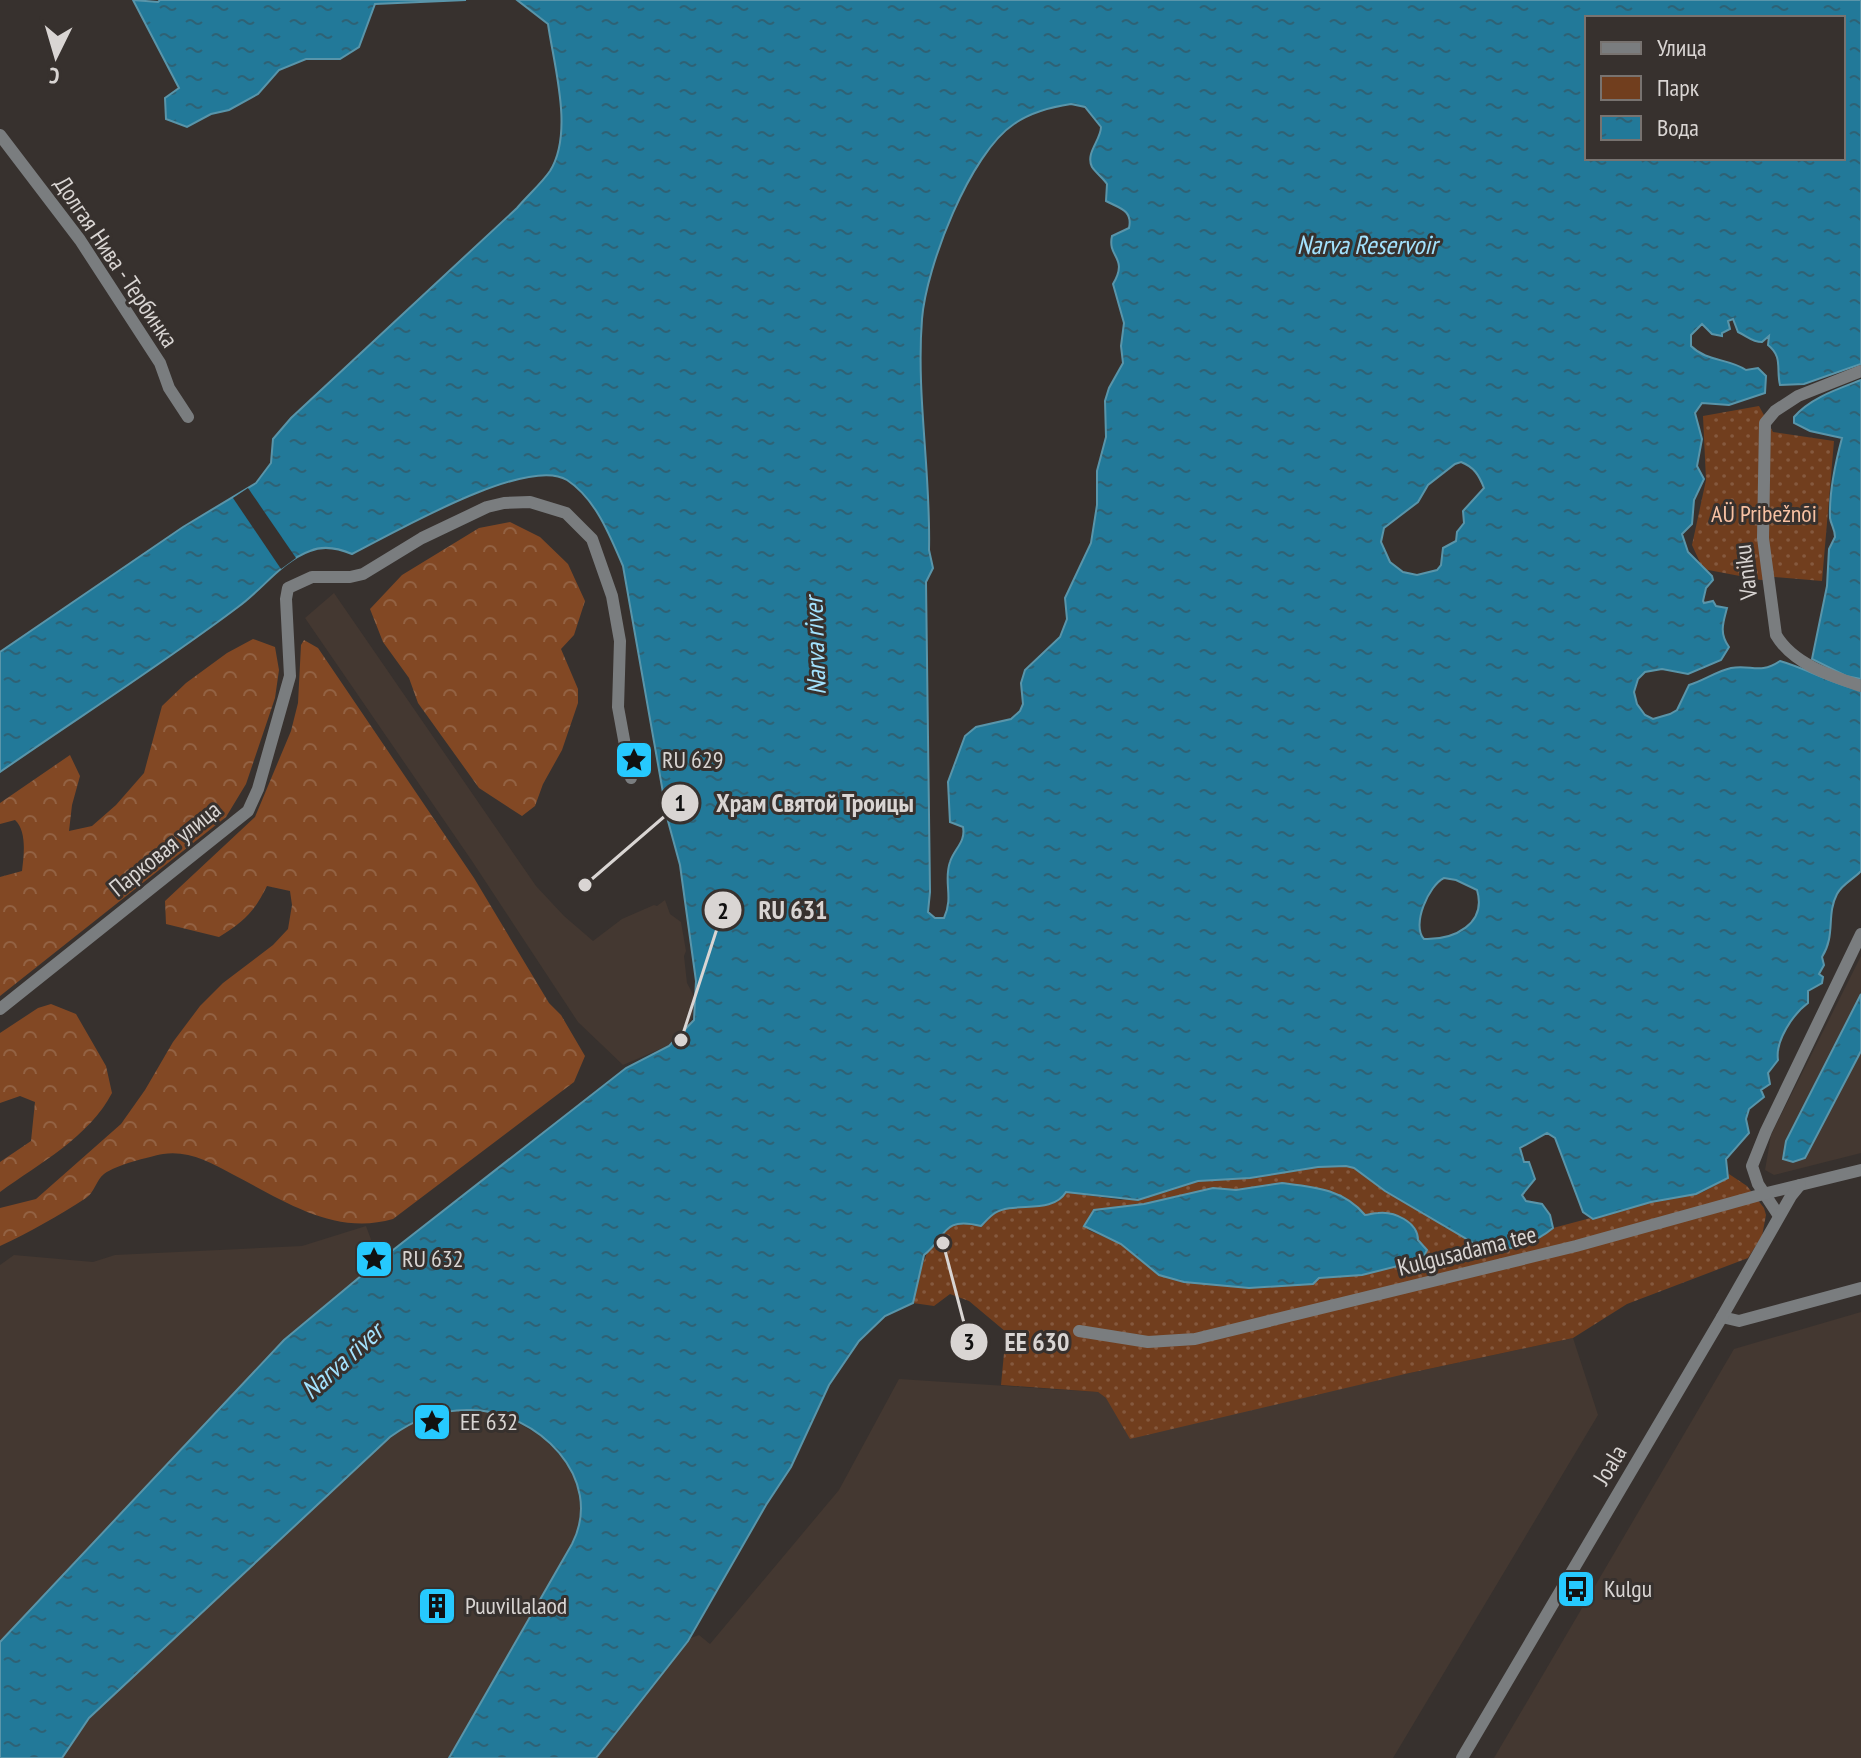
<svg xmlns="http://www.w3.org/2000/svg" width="1861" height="1758" viewBox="0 0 1861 1758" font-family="'PT Sans Narrow',sans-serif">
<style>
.built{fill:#443831}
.green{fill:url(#green-dots);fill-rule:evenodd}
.forest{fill:url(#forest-crowns)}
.water{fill:url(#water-ripples);stroke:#5995aa;stroke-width:2;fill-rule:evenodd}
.pier{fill:#37312e}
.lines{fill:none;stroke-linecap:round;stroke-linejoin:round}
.minor{stroke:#7a7d7f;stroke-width:12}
.labels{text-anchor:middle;stroke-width:6;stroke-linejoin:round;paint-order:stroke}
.street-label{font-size:24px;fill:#d9d5d3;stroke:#37312e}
.park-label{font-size:24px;fill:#f8c2a4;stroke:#37312e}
.poi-label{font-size:24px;fill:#d9d5d3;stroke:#37312e;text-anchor:start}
.water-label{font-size:26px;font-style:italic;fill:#a3e2fe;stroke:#37312e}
.leader{fill:none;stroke:#d9d5d3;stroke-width:3}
.callout-dot{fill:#d9d5d3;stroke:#37312e;stroke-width:3}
.mark-label{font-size:24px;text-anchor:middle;font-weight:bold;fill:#111}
.callout-label{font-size:26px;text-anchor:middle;font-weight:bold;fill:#d9d5d3;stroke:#37312e;stroke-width:6;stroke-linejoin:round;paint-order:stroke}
</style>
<defs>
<pattern id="green-dots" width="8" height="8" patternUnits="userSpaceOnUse" patternTransform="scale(2)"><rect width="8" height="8" fill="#713e1e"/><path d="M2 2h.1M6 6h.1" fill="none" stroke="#85593e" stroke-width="1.8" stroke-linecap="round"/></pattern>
<pattern id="forest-crowns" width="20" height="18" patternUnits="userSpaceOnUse" patternTransform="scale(2)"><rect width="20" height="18" fill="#824824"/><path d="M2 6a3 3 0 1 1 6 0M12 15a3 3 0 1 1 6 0" fill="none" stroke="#936243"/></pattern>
<pattern id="water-ripples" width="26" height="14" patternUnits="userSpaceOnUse" patternTransform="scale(2)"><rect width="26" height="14" fill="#227999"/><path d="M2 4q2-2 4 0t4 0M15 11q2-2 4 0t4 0" fill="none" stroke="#2e6275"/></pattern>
</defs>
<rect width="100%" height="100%" fill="#37312e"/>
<g class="built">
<polygon points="334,593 536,886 564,916 593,941 622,919 654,905 657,906 665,900 670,914 681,922 686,951 684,956 687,983 695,998 695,1009 689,1024 672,1044 623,1065 578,1022 472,861 305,618"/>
<polygon points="1861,956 1861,1153 1774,1175 1765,1170 1771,1135"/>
<polygon points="366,1226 379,1261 284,1340 0,1642 0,1265 14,1255 93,1262 115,1255 302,1246"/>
<polygon points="1861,1312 1861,1758 1494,1758 1734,1349"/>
<polygon points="1573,1338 1598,1415 1393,1758 596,1758 688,1639 699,1635 710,1644 839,1490 899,1379 1098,1392 1106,1398 1405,1374"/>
<polygon points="449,1410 471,1410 494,1413 520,1424 542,1437 570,1466 577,1478 582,1506 580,1527 572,1544 449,1758 62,1758 89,1718 390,1437 416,1421"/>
</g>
<g class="green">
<polygon points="1759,406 1773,432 1834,441 1822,581 1775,577 1761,580 1703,569 1692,545 1706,480 1703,416"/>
<path d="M1346,1166l8,2 37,27 47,26 7,7h6l31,20 14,2 23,-3 34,-19 98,-26 52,-10 25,-14 1,-4 18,12 17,22 2,7 -4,21 -14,22 -121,46 -54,34 -168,36 -275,65 -24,-41 -8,-6 -97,-7 5,-53 -37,-31 -19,-7 -16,12 -21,-3c9,-37 16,-90 68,-77 4,-4 10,-11 15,-14 20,-10 57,3 69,-20l56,8 49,-9 28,-10 52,-3 68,-11zM1282,1183c28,3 64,10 82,32h8l52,30 3,5 -6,10 -59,15 -43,3 -6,6 -64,4 -65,-6 -51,-28 -12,-10 -33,-14 6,-20 50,-6 69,-16 23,2z"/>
</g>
<g class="forest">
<polygon points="510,522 540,537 568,564 585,601 574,635 561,649 578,689 578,703 562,750 543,784 535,806 522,816 479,788 418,703 409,678 383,642 370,609 402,575 479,528"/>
<path d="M253,639l22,8 4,23 -4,28 -29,86 -20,33 -226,179v-119l22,-6c2,-16 5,-40 -7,-51l-15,4v-21l70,-48 10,21 -8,29 -3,26 23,-5 24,-21 28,-32 18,-67 24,-23 41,-30z"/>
<path d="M304,640l14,8 156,230 75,125 12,12 24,41 -11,26 -181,137c-59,17 -110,-19 -161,-45 -21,-12 -45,-24 -69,-20 -15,3 -47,11 -59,20 -8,6 -9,18 -18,24 -28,18 -56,34 -86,48v-38l36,-9 85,-75 24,-34 28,-48 27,-36 23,-23 50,-38 15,-16 4,-24 -2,-14 -23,-5c-13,26 -23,36 -48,51l-53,-13 -1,-23 90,-84 36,-86 7,-28 3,-58z"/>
<path d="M51,1004l25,10 30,52 6,27c-23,44 -72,70 -112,99v-30l31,-21 4,-39 -15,-6 -20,7v-70l38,-25z"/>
</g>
<g class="water">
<polygon points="133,0 158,2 160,0 466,0 375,4 359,47 340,59 306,59 279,70 258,94 229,110 211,114 187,127 166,119 165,98 179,88"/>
<path d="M517,0h1344v364l-57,20 -24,1c-4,-17 3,-28 -12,-40l1,-9 -7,6c-10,0 -15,-6 -24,-10l-5,-13 -5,2 2,8 -8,4v3l-10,-2 -10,-10 -11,11v11c16,16 37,12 55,24l12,-2 8,8 -1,17 -36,12 -27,-2 -7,10 7,26 -5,27 7,13 -10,21 -2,24 -10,10 6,18 24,24 1,4 -7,8 -3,13 1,2 9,-2 3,5 11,2c-4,15 -8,25 2,39l-8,13 -33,14 -26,-5 -17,3 -7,7 -4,13 3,12 8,11 8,4 17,-5 7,-4 12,-25c14,-4 28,-14 42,-17 20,-4 28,7 49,-7 28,8 52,23 81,29v181c-7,8 -19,13 -24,23 -11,21 -1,41 -15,63l2,8 -5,9 4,3 -1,6 -14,8v12c-15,11 -33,38 -30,57l-10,13 2,11 -9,6 3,7 -15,12 -3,10 3,14 -23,26 2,19 -32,16 -45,8 -58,17 -10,-7 -28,-74 -8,-5 -27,15 4,14h5l6,17 -13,16 4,6 16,3 8,11 3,13c-18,15 -48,26 -71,20l-97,-57 -31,-23 -8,-2 -28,1 -68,11 -52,3 -60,19 -72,-8c-14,23 -51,9 -71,21 -5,3 -10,9 -14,13 -40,-10 -34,11 -57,29l-11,48 -28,13 -26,25 -30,44 -38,82 -25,38 -78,136 -92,117h-147l123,-214c34,-66 -35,-133 -101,-134 -31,-1 -56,9 -81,27l-301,281 -27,40h-62v-116l284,-302 95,-79 247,-193 43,-22 25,-26 2,-39 -16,-116 -12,-44 -45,-255c-13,-30 -27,-67 -56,-86 -40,-25 -175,54 -215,74 -14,-6 -28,-9 -42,-3 -28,10 -48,39 -72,56 -77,58 -159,110 -238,165v-120l183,-125 73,-44 15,-20 2,-24 18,-21 226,-210c10,-12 24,-24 33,-37 24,-38 4,-105 -2,-147zM1587,18h256v140h-256zM1071,104l14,3 16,20c0,13 -16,26 -9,40 4,6 11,11 15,17l-1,17c13,7 27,9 23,27l-17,8c-5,22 17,21 1,48l11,39 -3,23 2,17 -14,25 -4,13 1,36 -9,34v34l-6,38 -26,55 2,21 -7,18 -35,33 -4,13 2,21 -3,7 -9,8 -35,8 -11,9 -17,46 2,40 13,5c3,15 -9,22 -13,35 -7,19 4,35 -6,56h-9l-7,-6 2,-20 -4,-310 7,-14 -4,-18c2,-77 -13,-155 -7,-231 4,-52 48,-166 92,-195 17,-12 37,-17 57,-20zM1461,462c13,5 18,13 23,26l-21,23 1,12 -7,9 -1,9 -13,7 -2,17 -4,5 -20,5 -14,-3 -13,-10 -9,-20 3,-14 34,-26 10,-17 27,-21zM1444,878l12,2 21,10c10,34 -23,50 -53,49 -13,-14 5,-54 20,-61z"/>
<path d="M1861,380v299l-15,-3 -34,-17 15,-73 2,-37 6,-12c0,-8 -4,-12 -5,-19 -1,-27 5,-54 12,-80l-32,-7 -16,-8v-6c16,-19 44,-28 67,-37z"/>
<polygon points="1861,994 1861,1051 1805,1158 1793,1162 1783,1159 1786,1141"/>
<path d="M1282,1183c32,4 61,6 83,32 4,0 8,-2 13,-2 16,-2 40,9 40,27l9,10 -5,10 -60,15 -43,3 -6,6 -64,4 -65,-6 -25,-7 -38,-31 -37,-18 10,-16 50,-6 69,-16 23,2z"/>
</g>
<polygon class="pier" points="248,488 296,558 281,569 233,498"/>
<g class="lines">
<g class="minor">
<polyline points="0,135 80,240 160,363 169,388 188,417"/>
<path d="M1861,371l-63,25 -23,15 -10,12 -2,115 13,97c17,29 55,41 85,51"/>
<polyline points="0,1009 248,811 258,789 290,676 286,599 288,588 312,577 350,577 363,574 422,538 487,507 504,503 530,502 566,513 592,539 612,596 620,641 618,707 631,778"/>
<polyline points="1779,1216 1758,1184 1752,1166 1766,1131 1861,934"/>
<polyline points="1722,1317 1739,1321 1861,1288"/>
<polyline points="1079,1331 1148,1342 1195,1339 1576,1246 1767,1193 1861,1170"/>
<polyline points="1462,1758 1722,1317 1791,1196 1800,1185"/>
</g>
</g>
<defs>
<symbol id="sight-square" viewBox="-11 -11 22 22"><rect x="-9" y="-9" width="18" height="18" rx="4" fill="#26c9fe" stroke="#37312e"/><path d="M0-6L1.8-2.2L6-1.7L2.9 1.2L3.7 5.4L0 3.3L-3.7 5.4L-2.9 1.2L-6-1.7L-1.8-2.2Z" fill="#111"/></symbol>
<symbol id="bus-square" viewBox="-11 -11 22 22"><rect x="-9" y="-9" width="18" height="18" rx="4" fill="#26c9fe" stroke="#37312e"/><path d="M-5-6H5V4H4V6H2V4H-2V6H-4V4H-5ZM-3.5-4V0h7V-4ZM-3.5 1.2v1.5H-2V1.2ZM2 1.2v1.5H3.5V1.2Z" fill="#111"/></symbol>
<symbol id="building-square" viewBox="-11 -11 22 22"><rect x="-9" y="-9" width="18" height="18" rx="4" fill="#26c9fe" stroke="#37312e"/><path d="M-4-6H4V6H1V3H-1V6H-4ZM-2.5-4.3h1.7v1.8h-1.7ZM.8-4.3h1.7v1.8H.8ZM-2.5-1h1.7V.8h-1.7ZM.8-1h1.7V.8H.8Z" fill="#111"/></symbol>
</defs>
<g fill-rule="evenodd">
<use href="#sight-square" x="612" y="738" width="44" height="44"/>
<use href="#sight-square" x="352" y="1237" width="44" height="44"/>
<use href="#sight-square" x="410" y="1400" width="44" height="44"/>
<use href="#bus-square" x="1554" y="1567" width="44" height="44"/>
<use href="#building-square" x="415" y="1584" width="44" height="44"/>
</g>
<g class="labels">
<g class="street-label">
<text transform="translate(116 262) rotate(56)" y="8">Долгая Нива - Тербинка</text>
<text transform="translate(1746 572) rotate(-97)" y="8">Vaniku</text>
<text transform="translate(165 849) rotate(-39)" y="8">Парковая улица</text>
<text transform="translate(1467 1251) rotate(-14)" y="8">Kulgusadama tee</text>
<text transform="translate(1610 1465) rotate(-59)" y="8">Joala</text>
</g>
<g class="park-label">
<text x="1764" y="522">AÜ Pribežnõi</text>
</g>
<g class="poi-label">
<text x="662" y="768">RU 629</text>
<text x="402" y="1267">RU 632</text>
<text x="460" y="1430">EE 632</text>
<text x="1604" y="1597">Kulgu</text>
<text x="465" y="1614">Puuvillalaod</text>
</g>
<g class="water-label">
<text x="1367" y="254">Narva Reservoir</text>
<text transform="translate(815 646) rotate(-92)" y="9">Narva river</text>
<text transform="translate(342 1361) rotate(-42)" y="9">Narva river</text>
</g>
</g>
<path class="leader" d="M585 885L680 803M681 1040L723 910M943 1243L969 1342"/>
<g class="callout-dot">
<circle cx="585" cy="885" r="8"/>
<circle cx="681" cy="1040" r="8"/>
<circle cx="943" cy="1243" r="8"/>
<circle cx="680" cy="803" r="20"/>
<circle cx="723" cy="910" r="20"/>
<circle cx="969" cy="1342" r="20"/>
</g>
<g class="mark-label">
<text x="680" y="811">1</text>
<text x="723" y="919">2</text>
<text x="969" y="1350">3</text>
</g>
<g class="callout-label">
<text x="815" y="812">Храм Святой Троицы</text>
<text x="793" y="919">RU 631</text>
<text x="1037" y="1351">EE 630</text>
</g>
<rect x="1585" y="16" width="260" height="144" fill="#37312e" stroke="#787370" stroke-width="2"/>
<rect x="1601" y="42" width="40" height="12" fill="#7a7d7f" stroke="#787370" stroke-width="2"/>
<text x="1657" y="56" font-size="24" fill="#d9d5d3">Улица</text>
<rect x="1601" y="76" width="40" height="24" fill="#713e1e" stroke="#787370" stroke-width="2"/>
<text x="1657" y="96" font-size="24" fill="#d9d5d3">Парк</text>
<rect x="1601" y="116" width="40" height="24" fill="url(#water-ripples)" stroke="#787370" stroke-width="2"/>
<text x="1657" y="136" font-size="24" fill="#d9d5d3">Вода</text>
<g transform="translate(56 56) rotate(185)" stroke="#37312e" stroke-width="6" paint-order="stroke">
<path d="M0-6L14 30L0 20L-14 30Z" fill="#d9d5d3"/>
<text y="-12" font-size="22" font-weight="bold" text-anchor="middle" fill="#d9d5d3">С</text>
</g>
</svg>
